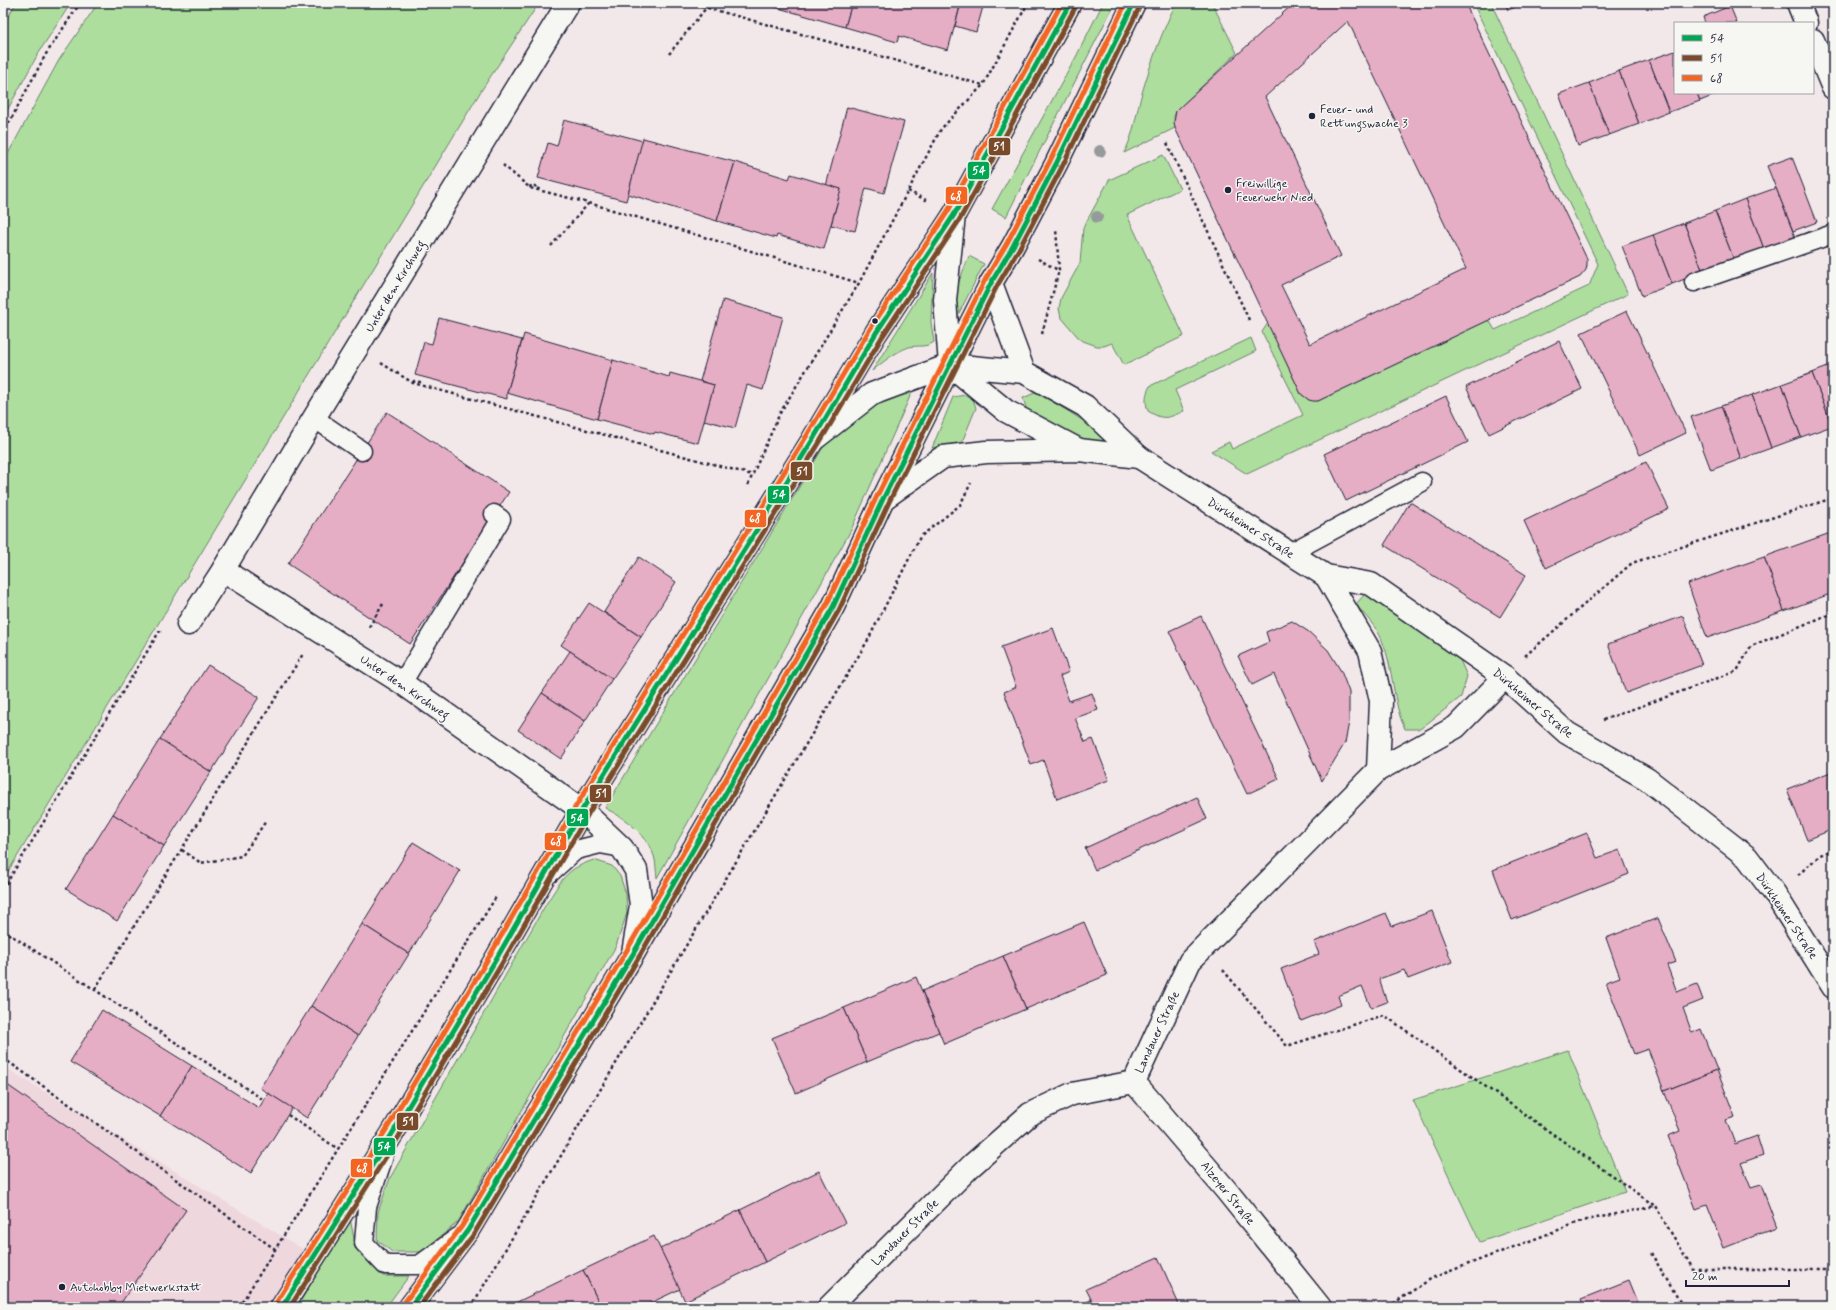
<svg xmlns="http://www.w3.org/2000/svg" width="1836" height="1310" viewBox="0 0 1836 1310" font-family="Mynerve,sans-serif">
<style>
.built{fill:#efd7de}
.green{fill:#adde9e;stroke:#68806c}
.building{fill:#e5aec5;stroke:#22223b;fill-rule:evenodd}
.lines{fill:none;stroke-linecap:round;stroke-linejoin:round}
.lane-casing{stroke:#22223b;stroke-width:21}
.street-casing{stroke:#22223b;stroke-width:25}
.secondary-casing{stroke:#22223b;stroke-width:25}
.path{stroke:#22223b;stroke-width:2.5;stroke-dasharray:3 3;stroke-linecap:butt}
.lane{stroke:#f6f6f2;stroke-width:18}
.street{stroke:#f6f6f2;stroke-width:22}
.secondary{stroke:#f6f6f2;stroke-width:22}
.bus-1-casing{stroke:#f6f6f2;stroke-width:8}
.bus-2-casing{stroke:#f6f6f2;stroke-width:8}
.bus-3-casing{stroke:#f6f6f2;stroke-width:8}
.bus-1{stroke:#00a651;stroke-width:5}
.bus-2{stroke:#7a4b2a;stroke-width:5}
.bus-3{stroke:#f26522;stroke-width:5}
.tree{fill:#979a9a}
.poi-dot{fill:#22223b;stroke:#f6f6f2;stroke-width:1.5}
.labels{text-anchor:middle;stroke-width:3;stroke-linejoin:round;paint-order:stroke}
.poi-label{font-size:12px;fill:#22223b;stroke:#f6f6f2;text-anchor:start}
.street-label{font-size:12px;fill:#22223b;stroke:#f6f6f2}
.line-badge{stroke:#f6f6f2;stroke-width:1.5}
.badge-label{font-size:11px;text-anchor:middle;font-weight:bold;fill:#fff}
</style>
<rect width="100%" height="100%" fill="#f3e8e9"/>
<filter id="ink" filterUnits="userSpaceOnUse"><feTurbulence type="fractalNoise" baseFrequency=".025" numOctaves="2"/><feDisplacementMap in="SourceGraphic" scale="8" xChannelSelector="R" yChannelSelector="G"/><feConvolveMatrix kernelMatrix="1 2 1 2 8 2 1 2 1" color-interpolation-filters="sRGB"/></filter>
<g filter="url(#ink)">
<polygon class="built" points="3,1066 398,1307 3,1307"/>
<g class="green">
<polygon points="16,3 71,3 39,52 3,118 3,25"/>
<polygon points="98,3 539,3 481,91 3,880 3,163 59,60"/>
<polygon points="1103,3 1115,3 1006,217 992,209 1076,57"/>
<path d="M1176,3h36l25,50 -61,58 -2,6 1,11 -51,25c10,-18 12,-40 18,-60 9,-31 20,-61 34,-90z"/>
<polygon points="1473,3 1491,3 1628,294 1247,474 1211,451 1229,442 1232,449 1303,415 1262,332 1268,323 1301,394 1309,400 1318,401 1489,320 1495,330 1589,286 1598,264"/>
<polygon points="1163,155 1180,189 1127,215 1184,336 1124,365 1112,343 1104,346 1097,346 1083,341 1077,336 1061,317 1059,309 1061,298 1080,263 1083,228 1109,180"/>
<polygon points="969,256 984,264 957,317 956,289"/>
<path d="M933,273l-2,49 3,20c-8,6 -16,3 -25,5 -14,5 -26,15 -37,24z"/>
<path d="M1251,338l5,13 -81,39 9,21c-16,7 -20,10 -36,0 -3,-10 -3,-16 2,-25z"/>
<path d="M915,385l-64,145 -194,348c-1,-7 -1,-16 -3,-22 -8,-23 -28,-37 -49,-48l225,-372 43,-34z"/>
<polygon points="1037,392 1100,431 1111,444 1094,445 1027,411 1023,398"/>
<polygon points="965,395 973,399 976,408 962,442 932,448 953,397"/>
<path d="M1365,594l94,64 8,18 -6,21 -41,32h-15c-13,-27 -11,-60 -23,-89 -5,-13 -18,-25 -26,-36z"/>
<path d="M594,860l18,6 8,10 6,18 1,19 -11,33 -158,276 -36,30h-30l-15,-12 1,-28 12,-34 156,-274c16,-24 19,-35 48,-44z"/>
<polygon points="1568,1050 1625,1192 1480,1242 1413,1100"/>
<polygon points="350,1218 356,1249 383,1276 409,1276 386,1307 297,1307"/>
</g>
<g class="building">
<polygon points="761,3 852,3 845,27"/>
<polygon points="852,3 961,3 948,50 899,36 897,42 845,27"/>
<polygon points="961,3 984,3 976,32 955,26"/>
<path d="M1294,3h171l122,256v6l-1,5 -6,7 -262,124h-5l-4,-1 -8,-6 -126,-266 -1,-6 2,-11 4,-4zM1348,21l118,248 -156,75 -29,-59 60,-29 -76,-159z"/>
<polygon points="1505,3 1526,3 1508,10"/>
<polygon points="1730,6 1737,23 1705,23 1703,17"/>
<polygon points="1675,51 1675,93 1697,93 1700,101 1669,112 1649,60"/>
<polygon points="1649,60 1669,112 1639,124 1619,71"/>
<polygon points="1619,71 1639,124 1609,135 1589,83"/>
<polygon points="1589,83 1609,135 1578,146 1559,94"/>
<polygon points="1697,93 1720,93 1700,101"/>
<polygon points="847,107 904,122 884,193 866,188 855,231 831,225 841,189 826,186"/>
<polygon points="564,120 643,141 626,201 538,178 548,143 557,146"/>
<polygon points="643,138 735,162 717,221 628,194"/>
<polygon points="1792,157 1817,222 1793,231 1767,166"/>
<polygon points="735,162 789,179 791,174 841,189 824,249 777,235 776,238 717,221"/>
<polygon points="1776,188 1795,237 1764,249 1745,199"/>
<polygon points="1745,199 1764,249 1734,260 1715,211"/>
<polygon points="1715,211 1734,260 1703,272 1684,223"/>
<polygon points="1684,223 1703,272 1672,284 1653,235"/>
<polygon points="1653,235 1672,284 1642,296 1622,246"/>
<polygon points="723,300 783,317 763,390 747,385 735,428 704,420 714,385 700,381"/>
<polygon points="1627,311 1686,433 1640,455 1581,333"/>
<polygon points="439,318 522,340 507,393 507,399 415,375 424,342 432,344"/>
<polygon points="524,334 613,360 597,419 507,393"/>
<polygon points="1559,341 1582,389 1489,434 1466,387"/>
<polygon points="613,360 669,377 670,373 714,385 698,443 655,432 654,434 597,419"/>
<polygon points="1833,365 1833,425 1832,426 1812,373"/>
<polygon points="1812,373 1832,426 1801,437 1782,384"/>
<polygon points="1782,384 1801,437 1771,448 1752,395"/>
<polygon points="1752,395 1771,448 1741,459 1721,406"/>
<polygon points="1446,396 1468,442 1346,501 1324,454"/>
<polygon points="1721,406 1741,459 1711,470 1691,417"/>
<polygon points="387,412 509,492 410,644 288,564"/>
<polygon points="1646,462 1669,509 1546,568 1524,521"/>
<polygon points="1410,502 1526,575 1500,617 1384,545"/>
<polygon points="1833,532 1833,593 1784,611 1764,557"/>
<polygon points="639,557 676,582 641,637 604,612"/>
<polygon points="1764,557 1784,611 1707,638 1688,584"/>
<polygon points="589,603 641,637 612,679 561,645"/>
<polygon points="1201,616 1279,779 1247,794 1169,631"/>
<polygon points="1683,616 1702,665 1626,693 1608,644"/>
<polygon points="1292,621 1309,632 1328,650 1341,671 1349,692 1349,722 1345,743 1322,781 1274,674 1252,685 1238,656 1269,642 1266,632"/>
<polygon points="1053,628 1069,672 1060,676 1069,701 1092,693 1098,710 1075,718 1085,742 1093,739 1109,780 1057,799 1043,760 1031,765 1004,692 1016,687 1001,647"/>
<polygon points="570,651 612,679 585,721 542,693"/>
<polygon points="208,665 259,697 211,772 160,739"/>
<polygon points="542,693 585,721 561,759 518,730"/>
<polygon points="160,739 211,772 164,846 113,814"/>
<polygon points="1833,771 1833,829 1807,840 1787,789"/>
<polygon points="1197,797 1207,819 1095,870 1085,848"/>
<polygon points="113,814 164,846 117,921 66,889"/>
<polygon points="1587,833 1597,858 1620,850 1629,874 1512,920 1493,870"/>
<polygon points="413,842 460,871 409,954 362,924"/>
<polygon points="1432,911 1452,962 1408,979 1404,970 1379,979 1387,1002 1371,1008 1362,986 1338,996 1341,1005 1301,1021 1281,969 1319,954 1314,942 1386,913 1392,926"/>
<polygon points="1658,918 1676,962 1667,965 1677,992 1697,984 1703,1000 1683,1008 1692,1033 1701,1029 1717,1070 1664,1091 1648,1049 1634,1054 1606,982 1620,977 1606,938"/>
<polygon points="1084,922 1107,975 1026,1009 1003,956"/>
<polygon points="362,924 409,954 358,1036 311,1006"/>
<polygon points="1003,956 1026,1009 944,1044 922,991"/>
<polygon points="916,977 939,1032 867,1062 844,1008"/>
<polygon points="311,1006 358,1036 307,1118 260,1088"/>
<polygon points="844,1008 867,1062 796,1093 772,1038"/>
<polygon points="102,1010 192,1066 160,1116 70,1062"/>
<polygon points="192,1066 259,1108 268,1093 292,1108 251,1173 160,1116"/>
<polygon points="1717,1070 1735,1117 1726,1120 1735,1144 1757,1136 1763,1155 1741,1163 1751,1188 1761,1185 1777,1227 1724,1248 1707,1205 1696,1209 1668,1136 1680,1131 1664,1091"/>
<polygon points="3,1082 186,1210 118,1307 3,1307"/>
<polygon points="819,1171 845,1223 765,1262 740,1210"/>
<polygon points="740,1210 765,1262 685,1301 660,1249"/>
<polygon points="654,1236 680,1289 642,1307 601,1307 583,1270"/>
<polygon points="1158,1257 1180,1307 1095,1307 1086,1289"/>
<polygon points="583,1270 601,1307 515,1307 513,1304"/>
<polygon points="1629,1280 1640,1307 1584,1307 1581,1299"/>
<polygon points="1091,1300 1095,1307 1075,1307"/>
</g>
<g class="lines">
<defs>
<g id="lane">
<polyline points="1694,282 1833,234"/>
<polyline points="314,418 362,451"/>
<polyline points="1290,553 1422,482"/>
<polyline points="402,683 501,519 494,514"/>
<polyline points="549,874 576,850 600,844 622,848"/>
<polyline points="384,1156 367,1207 364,1243 385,1265 419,1265 458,1237"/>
</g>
<g id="street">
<polyline points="1798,3 1806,23"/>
<polyline points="1813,40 1833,88"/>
<polyline points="954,215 945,300 950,365 1006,411 1079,450"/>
<polyline points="991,283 1024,372"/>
<polyline points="813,440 872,394 950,365 1024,372 1085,406 1139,457 1326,576 1371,584 1505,677 1567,733 1647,779 1747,857 1775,894 1833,987"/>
<polyline points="883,499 943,457 986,452 1079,450 1139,457"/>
<polyline points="223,570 402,683 582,810 622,848 636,870 641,905 633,953"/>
<polyline points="1326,576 1370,651 1381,701 1378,770"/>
<polyline points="188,624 223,570 314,418 568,3"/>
<polyline points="1134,1082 1190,961 1378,770 1456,727 1505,677"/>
<polyline points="1134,1082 1226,1190 1320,1307"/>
<polyline points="829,1307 971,1166 1030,1114 1072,1094 1134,1082"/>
</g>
<g id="secondary">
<polyline points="282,1307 392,1134 495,961 582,810 812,441 876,333 954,215 1070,3"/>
<polyline points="410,1307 468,1230 633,954 833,607 883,499 991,283 1013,246 1056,164 1134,3"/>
</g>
</defs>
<use href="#lane" class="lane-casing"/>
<use href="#street" class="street-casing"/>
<use href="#secondary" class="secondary-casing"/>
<g class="path">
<polyline points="690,3 983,85"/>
<polyline points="669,54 706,8"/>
<polyline points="3,134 46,54 80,3"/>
<polyline points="1167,143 1250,322"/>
<polyline points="503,165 530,188 589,203 859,283"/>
<polyline points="530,188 531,185 539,187 538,190"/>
<polyline points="908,191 928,201"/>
<polyline points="551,246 589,203"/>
<polyline points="1038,259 1058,270"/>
<polyline points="1042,334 1059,270 1056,229"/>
<polyline points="381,363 413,383 753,475"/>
<polyline points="414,383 414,381 420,382 419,384"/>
<polyline points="748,485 780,413 859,283 941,129 983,85 1028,3"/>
<polyline points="369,627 383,604"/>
<polyline points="1525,656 1632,563 1833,498"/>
<polyline points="1603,720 1737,671 1751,646 1833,613"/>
<polyline points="182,850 201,863 242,856 266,821"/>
<polyline points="1798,875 1820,855 1833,850"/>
<polyline points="3,889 159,632 161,631"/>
<polyline points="3,930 264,1100"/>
<polyline points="1223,970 1287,1046 1384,1015 1655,1206"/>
<polyline points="95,989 303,654"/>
<polyline points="3,1058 275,1249"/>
<polyline points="288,1115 338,1149"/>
<polyline points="1651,1253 1683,1307"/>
<polyline points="239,1307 496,897"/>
<polyline points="471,1307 868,640 920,537 960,505 971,483"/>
<polyline points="1388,1307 1432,1278 1582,1221 1655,1206 1693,1269 1833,1269"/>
</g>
<use href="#lane" class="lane"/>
<use href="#street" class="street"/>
<use href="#secondary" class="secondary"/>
<defs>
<g id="bus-1">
<polyline points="282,1307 392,1134 495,961 582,810 812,441 876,333 954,215 1070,3"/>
<polyline points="410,1307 468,1230 633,954 833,607 883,499 991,283 1013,246 1056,164 1134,3"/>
</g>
<g id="bus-2">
<polyline points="290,1307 398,1138 501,965 588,814 818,445 882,337 960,219 1076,6"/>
<polyline points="419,1307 474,1234 639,957 839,610 889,502 997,286 1019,249 1062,167 1140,6"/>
</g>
<g id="bus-3">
<polyline points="276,1303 386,1130 489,957 576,806 806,437 870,329 948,211 1062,3"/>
<polyline points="404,1303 462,1226 627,950 827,604 877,496 985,280 1007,243 1050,161 1126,3"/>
</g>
</defs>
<use href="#bus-1" class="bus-1-casing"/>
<use href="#bus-2" class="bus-2-casing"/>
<use href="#bus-3" class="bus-3-casing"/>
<use href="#bus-1" class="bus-1"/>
<use href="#bus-2" class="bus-2"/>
<use href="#bus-3" class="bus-3"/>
</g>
<g class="tree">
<circle cx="1100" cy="151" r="6"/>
<circle cx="1097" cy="217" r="6"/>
</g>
</g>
<g class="poi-dot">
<circle cx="1312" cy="116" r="4"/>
<circle cx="1228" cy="190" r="4"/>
<circle cx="875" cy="321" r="3.5"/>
<circle cx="62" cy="1287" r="4"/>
</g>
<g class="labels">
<g class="poi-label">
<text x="1320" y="113">Feuer- und<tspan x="1320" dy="14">Rettungswache 3</tspan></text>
<text x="1236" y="187">Freiwillige<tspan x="1236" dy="14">Feuerwehr Nied</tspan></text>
<text x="70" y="1291">Autohobby Mietwerkstatt</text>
</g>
<g class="street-label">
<text transform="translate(395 286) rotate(-59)" y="4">Unter dem Kirchweg</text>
<text transform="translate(1251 528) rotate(33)" y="4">Dürkheimer Straße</text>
<text transform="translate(405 687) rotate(34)" y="4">Unter dem Kirchweg</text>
<text transform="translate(1533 703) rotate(40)" y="4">Dürkheimer Straße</text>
<text transform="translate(1787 916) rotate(56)" y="4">Dürkheimer Straße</text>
<text transform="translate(1157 1032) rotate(-65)" y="4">Landauer Straße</text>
<text transform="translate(1228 1193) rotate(51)" y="4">Alzeyer Straße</text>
<text transform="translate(905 1232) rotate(-45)" y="4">Landauer Straße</text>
</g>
</g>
<g class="line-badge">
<rect x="988" y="137" width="23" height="19" rx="4" fill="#7a4b2a"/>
<rect x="967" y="161" width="23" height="19" rx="4" fill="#00a651"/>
<rect x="945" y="186" width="23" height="19" rx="4" fill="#f26522"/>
<rect x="790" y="461" width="23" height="20" rx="4" fill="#7a4b2a"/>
<rect x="767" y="485" width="23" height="19" rx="4" fill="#00a651"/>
<rect x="744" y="509" width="23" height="19" rx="4" fill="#f26522"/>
<rect x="589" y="784" width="23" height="19" rx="4" fill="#7a4b2a"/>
<rect x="566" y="808" width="23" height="19" rx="4" fill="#00a651"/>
<rect x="544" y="832" width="23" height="19" rx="4" fill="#f26522"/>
<rect x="396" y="1112" width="23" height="19" rx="4" fill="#7a4b2a"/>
<rect x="373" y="1137" width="23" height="19" rx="4" fill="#00a651"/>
<rect x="350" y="1158" width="23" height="20" rx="4" fill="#f26522"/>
</g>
<g class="badge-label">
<text x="999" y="150">51</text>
<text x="979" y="174">54</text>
<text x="956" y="200">68</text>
<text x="802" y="475">51</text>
<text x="779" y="498">54</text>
<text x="755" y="522">68</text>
<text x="601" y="797">51</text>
<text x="577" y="822">54</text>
<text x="556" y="845">68</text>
<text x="408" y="1125">51</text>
<text x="384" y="1150">54</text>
<text x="362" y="1172">68</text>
</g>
<rect width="1836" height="1310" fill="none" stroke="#f6f6f2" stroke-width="16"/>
<rect x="8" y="8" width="1820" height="1294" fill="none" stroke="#22223b" stroke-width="1.5" filter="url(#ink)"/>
<rect x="1674" y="22" width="140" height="72" fill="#f6f6f2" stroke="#a1a1a9"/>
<rect x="1682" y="35" width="20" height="6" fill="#00a651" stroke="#a1a1a9"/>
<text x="1710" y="42" font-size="12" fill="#22223b">54</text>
<rect x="1682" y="55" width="20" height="6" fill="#7a4b2a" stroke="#a1a1a9"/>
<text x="1710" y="62" font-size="12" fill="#22223b">51</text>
<rect x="1682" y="75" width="20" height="6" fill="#f26522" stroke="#a1a1a9"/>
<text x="1710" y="82" font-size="12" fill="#22223b">68</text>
<path d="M1686 1280v6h103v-6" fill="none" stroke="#22223b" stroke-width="2"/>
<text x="1692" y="1280" font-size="12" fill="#22223b" stroke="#f6f6f2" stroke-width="3" paint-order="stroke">20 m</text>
</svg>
